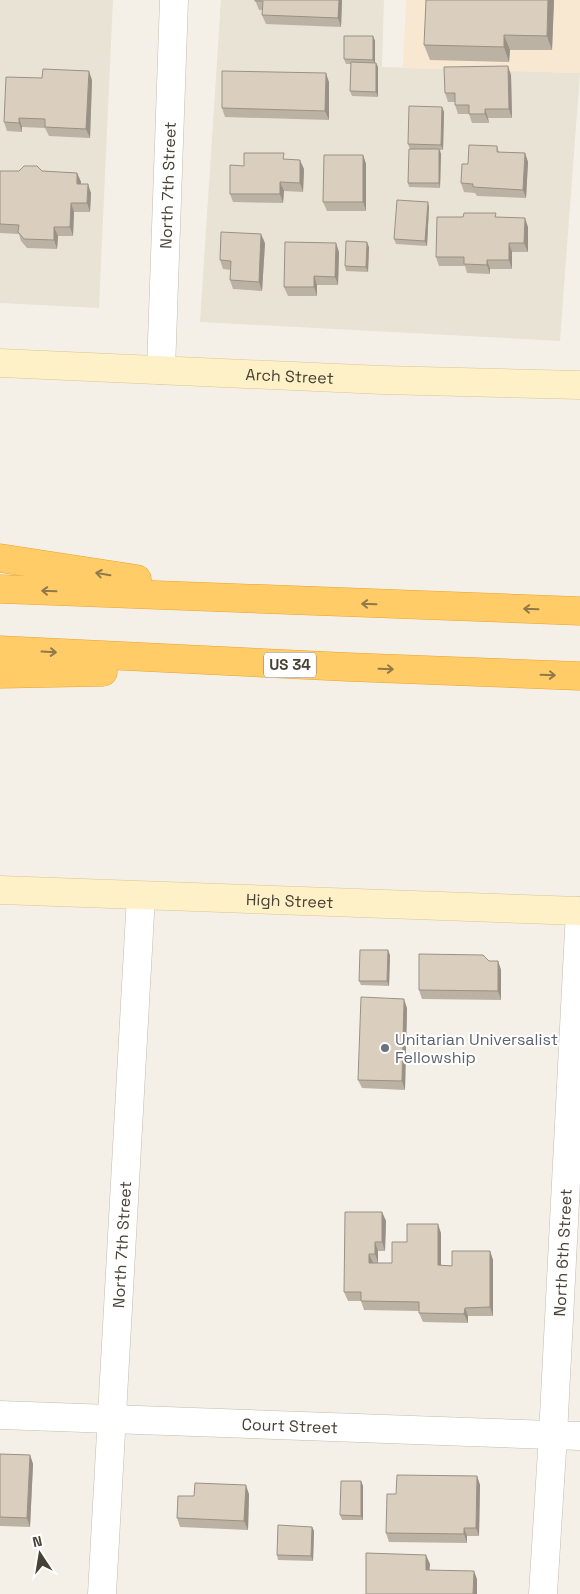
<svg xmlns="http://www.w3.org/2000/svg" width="580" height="1594" viewBox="0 0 580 1594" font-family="'Space Grotesk',sans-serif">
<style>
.residential{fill:#e9e3d5}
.commercial{fill:#f8e7d1}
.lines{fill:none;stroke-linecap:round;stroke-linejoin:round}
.street-casing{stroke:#c4bbac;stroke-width:29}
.secondary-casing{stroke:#d8c593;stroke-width:29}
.highway-casing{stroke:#e9a32c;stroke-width:29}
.street{stroke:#fff;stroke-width:28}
.secondary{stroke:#fff1c7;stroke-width:28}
.highway{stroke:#ffcc68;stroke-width:28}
.wall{fill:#bbb2a3}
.shaded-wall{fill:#999185}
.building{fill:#dacfbe;stroke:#999185}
.oneway{stroke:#917949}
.worship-dot{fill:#6b7280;stroke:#fff;stroke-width:2}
.labels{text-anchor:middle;stroke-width:4;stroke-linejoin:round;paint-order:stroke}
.shield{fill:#fff;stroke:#7f7a72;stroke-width:1}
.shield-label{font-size:15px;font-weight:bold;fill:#484135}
.street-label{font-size:16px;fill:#484135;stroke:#fff}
.worship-label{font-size:16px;fill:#5b616d;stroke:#fff;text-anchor:start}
</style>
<rect width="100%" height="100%" fill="#f5f0e7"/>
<g class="residential">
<polygon points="0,0 113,0 99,308 0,303"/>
<polygon points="221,0 384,0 382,67 580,73 560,341 200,322"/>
</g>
<polygon class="commercial" points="406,0 580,0 580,73 403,68"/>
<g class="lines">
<defs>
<g id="street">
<path id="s1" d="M161,370l13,-370"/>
<path id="s2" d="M0,1415l580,21"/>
<path id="s3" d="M102,1594l39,-698"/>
<path id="s4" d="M543,1594l10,-159 27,-524"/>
</g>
<g id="secondary">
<path id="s5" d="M0,363l382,17 198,5"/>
<path id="s6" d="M0,890l580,21"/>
</g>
<g id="highway">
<polyline points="0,558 137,579"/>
<polyline points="0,589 580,611"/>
<polyline points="0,650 348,667 580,676"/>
<polyline points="0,674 103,672"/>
</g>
</defs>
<use href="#street" class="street-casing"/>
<use href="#secondary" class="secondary-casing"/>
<use href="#highway" class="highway-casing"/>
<use href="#street" class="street"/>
<use href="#secondary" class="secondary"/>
<use href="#highway" class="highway"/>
</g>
<g class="wall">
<polygon points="255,0 342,0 341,27 266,24 262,15 262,10 259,10"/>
<polygon points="554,0 552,50 510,50 509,62 430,60 424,45"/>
<polygon points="373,36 375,41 375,63 376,63 378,67 378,97 352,96 350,91 351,64 346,64 344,59"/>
<polygon points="511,75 512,118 488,118 489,123 472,123 469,114 458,114 455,105 455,102 448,102 445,93"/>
<polygon points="92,80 90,138 49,136 45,128 22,127 22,132 7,131 4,122"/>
<polygon points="329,82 329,120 225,117 222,108"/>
<polygon points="442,107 444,112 443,150 440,150 441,154 440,188 409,187 408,183 410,149 408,144"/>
<polygon points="497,146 499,152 525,153 528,162 526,198 477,196 475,193 464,192 461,183 468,164"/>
<polygon points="363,155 366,164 366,211 327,211 323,202"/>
<polygon points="286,159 304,169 303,192 284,191 283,203 233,202 230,194 244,166"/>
<polygon points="0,171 42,171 77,173 81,182 81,184 91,193 90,212 74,212 73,236 58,236 57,249 27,248 21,241 19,234 0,233"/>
<polygon points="429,207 427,246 396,244 394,239"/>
<polygon points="497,217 528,227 528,252 512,252 512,269 490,269 490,274 467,273 465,266 439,266 436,257"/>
<polygon points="265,243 262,291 233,289 230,280 231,270 223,269 220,260"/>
<polygon points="369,247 368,272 346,271 345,266"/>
<polygon points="339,252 338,285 317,285 317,296 288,296 284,287"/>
<polygon points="390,955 389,986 361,985 359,981"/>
<polygon points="489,961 498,961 501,970 501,1000 422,999 419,990"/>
<polygon points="407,1008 405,1090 362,1088 358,1080"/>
<polygon points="382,1212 386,1221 385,1251 378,1251 378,1263 392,1263 407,1242 441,1233 441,1265 452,1266 490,1251 493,1260 493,1316 468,1316 468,1323 423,1322 419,1313 419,1311 364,1310 361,1301 348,1301 344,1292"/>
<polygon points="0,1454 30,1455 33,1464 30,1527 0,1526"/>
<polygon points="477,1476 480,1485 479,1536 467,1536 467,1543 389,1542 386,1533 396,1494"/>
<polygon points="361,1481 363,1486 363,1520 342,1520 340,1515"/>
<polygon points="249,1494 248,1530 180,1527 177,1518 194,1496"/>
<polygon points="312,1527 314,1531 313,1561 278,1560 277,1555"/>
</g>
<g class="shaded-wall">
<polygon points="339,0 342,0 341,27 338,18"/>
<polygon points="548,0 554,0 552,50 547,36"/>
<polygon points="504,35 510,50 509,62 504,47"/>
<polygon points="373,36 375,41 375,64 373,60"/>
<polygon points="376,63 378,67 378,97 376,92"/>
<polygon points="508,66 511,75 512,118 509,109"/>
<polygon points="89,71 92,80 90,138 86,129"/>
<polygon points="326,73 329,82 329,120 325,111"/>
<polygon points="442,107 444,112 443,150 441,145"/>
<polygon points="485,109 488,118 489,123 485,114"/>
<polygon points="19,118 22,127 22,132 19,123"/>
<polygon points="439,149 441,154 440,188 439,183"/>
<polygon points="525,153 528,162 526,198 523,190"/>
<polygon points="363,155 366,164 366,211 363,202"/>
<polygon points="300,160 304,169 303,192 300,183"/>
<polygon points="77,173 81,182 80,193 77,184"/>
<polygon points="280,182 284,191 283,203 280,194"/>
<polygon points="88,184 91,193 90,212 87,203"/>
<polygon points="428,202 429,207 427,246 425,241"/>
<polygon points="71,203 74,212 73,236 70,227"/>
<polygon points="525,218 528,227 528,252 524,243"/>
<polygon points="54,227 58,236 57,249 54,240"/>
<polygon points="261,234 265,243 262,291 259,282"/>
<polygon points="367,242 369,247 368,272 366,267"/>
<polygon points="336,243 339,252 338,285 335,277"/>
<polygon points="509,243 512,252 512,269 509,260"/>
<polygon points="487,260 490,269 490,274 487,265"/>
<polygon points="314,276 317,285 317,296 314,287"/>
<polygon points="388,950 390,955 389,986 387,981"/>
<polygon points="498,961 501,970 501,1000 498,991"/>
<polygon points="404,999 407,1008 405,1090 402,1081"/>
<polygon points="382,1212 386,1221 385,1251 382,1242"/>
<polygon points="438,1224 441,1233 441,1274 438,1265"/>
<polygon points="375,1242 378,1251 378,1263 375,1254"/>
<polygon points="490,1251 493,1260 493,1316 490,1307"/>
<polygon points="369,1254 373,1263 369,1263"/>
<polygon points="465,1308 468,1316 468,1323 464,1314"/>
<polygon points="30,1455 33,1464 30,1527 27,1518"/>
<polygon points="477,1476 480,1485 479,1536 476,1528"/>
<polygon points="361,1481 363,1486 363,1520 361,1516"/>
<polygon points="246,1485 249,1494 248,1530 244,1521"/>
<polygon points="312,1527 314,1531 313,1561 311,1556"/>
<polygon points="464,1528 467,1536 467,1543 464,1534"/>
<polygon points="426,1555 430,1564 429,1579 426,1570"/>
<polygon points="474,1571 477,1579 477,1594 473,1594"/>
</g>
<g class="building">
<polygon points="255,0 339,0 338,18 262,15 263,1 255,1"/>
<polygon points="426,0 548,0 547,36 504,35 504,47 424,45"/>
<polygon points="344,36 373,36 373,60 344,59"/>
<polygon points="351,62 376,63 376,92 350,91"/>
<polygon points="508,66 509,109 485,109 485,114 469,114 469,105 455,105 455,93 445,93 444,67"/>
<polygon points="43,69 89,71 86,129 45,127 45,119 19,118 19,123 4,122 6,77 42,78"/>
<polygon points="222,71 326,73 325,111 222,108"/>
<polygon points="409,106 442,107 441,145 408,144"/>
<polygon points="469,145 497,146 497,152 525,153 523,190 473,187 473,184 461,183 462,164 468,164"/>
<polygon points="409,149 439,149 439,183 408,183"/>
<polygon points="244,153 284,153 283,159 300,160 300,183 280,182 280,194 230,194 230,165 244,166"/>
<polygon points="324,155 363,155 363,202 323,202"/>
<polygon points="24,166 37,166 42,171 77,173 77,184 88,184 87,203 71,203 70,227 54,227 54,240 24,239 18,232 19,225 0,224 0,171 19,171"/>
<polygon points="397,200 428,202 425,241 394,239"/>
<polygon points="464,213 496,213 495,217 525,218 524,243 509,243 509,260 487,260 487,265 464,264 464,257 436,257 437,217 463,217"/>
<polygon points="221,232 261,234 259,282 230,280 231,261 220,260"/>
<polygon points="346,241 367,242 366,267 345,266"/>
<polygon points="285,242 336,243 335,277 314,276 314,287 284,287"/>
<polygon points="360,950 388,950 387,981 359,981"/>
<polygon points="419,954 483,955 489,961 498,961 498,991 419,990"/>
<polygon points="361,997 404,999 402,1081 358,1080"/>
<polygon points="345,1212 382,1212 382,1242 375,1242 375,1254 369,1254 369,1263 392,1263 392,1242 407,1242 407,1224 438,1224 438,1265 452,1266 452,1251 490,1251 490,1307 465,1308 464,1314 419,1313 419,1302 361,1301 361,1292 344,1292"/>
<polygon points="0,1454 30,1455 27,1518 0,1517"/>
<polygon points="397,1475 477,1476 476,1528 464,1528 464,1534 386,1533 387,1494 396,1494"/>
<polygon points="341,1481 361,1481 361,1516 340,1515"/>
<polygon points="195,1483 246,1485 244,1521 177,1518 178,1496 194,1496"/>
<polygon points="278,1525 312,1527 311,1556 277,1555"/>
<polygon points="366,1553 426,1555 426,1570 474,1571 473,1594 366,1594"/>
</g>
<defs><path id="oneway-shaft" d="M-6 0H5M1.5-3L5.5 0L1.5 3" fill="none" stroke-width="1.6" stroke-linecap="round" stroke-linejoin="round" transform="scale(1.25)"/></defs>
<g class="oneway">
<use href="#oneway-shaft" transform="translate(103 574) rotate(-171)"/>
<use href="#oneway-shaft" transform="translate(49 591) rotate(-178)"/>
<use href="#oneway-shaft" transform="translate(369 604) rotate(-178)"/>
<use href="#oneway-shaft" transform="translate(531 609) rotate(-178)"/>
<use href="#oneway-shaft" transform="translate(49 652) rotate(3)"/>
<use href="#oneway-shaft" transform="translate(386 669) rotate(2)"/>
<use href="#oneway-shaft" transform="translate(548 675) rotate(2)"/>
</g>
<circle class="worship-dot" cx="385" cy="1048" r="5"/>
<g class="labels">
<rect class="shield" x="264" y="652.5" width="52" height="25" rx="4"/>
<g class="shield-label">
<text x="290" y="670">US 34</text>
</g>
<g class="street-label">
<text dy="6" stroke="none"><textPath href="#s1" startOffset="185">North 7th Street</textPath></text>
<text dy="6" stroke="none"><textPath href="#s5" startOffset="290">Arch Street</textPath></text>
<text dy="6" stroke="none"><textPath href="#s6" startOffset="290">High Street</textPath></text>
<text dy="6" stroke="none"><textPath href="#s3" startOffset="350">North 7th Street</textPath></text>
<text dy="6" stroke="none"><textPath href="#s4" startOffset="342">North 6th Street</textPath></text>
<text dy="6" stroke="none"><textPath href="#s2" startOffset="290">Court Street</textPath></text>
</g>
<g class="worship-label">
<text x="395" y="1045">Unitarian Universalist<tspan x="395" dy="18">Fellowship</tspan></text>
</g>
</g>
<g transform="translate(40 1554) rotate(348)" stroke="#ffffff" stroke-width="4" paint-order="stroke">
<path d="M0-4L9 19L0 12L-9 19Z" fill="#484135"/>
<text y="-8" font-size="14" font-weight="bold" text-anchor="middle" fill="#484135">N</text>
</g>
</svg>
